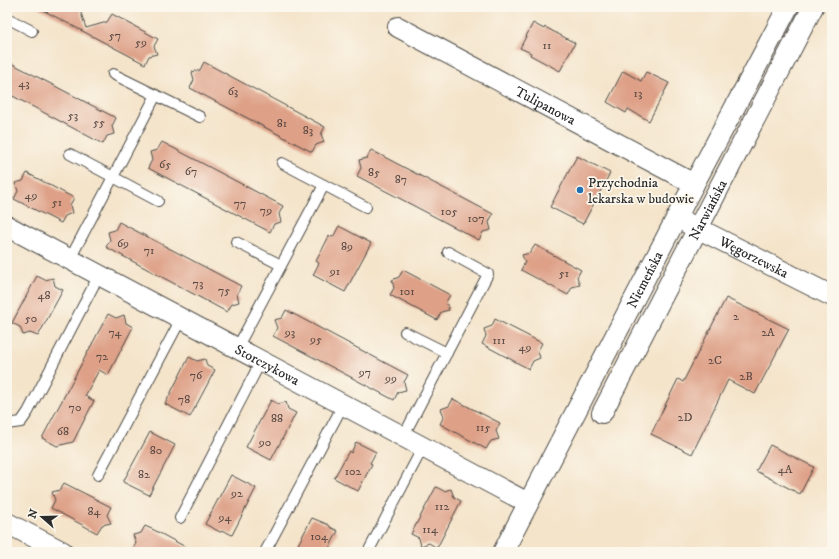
<svg xmlns="http://www.w3.org/2000/svg" width="839" height="559" viewBox="0 0 839 559" font-family="'IM FELL DW Pica',serif">
<style>
.building{fill:#dea087}
.lines{fill:none;stroke-linecap:round;stroke-linejoin:round}
.lane-casing{stroke:#494743;stroke-width:12}
.street-casing{stroke:#494743;stroke-width:22}
.lane{stroke:#fff;stroke-width:10}
.street{stroke:#fff;stroke-width:20}
.poi-dot{fill:#1f6fb2;stroke:#fbf7ec;stroke-width:1.5}
.labels{text-anchor:middle;stroke-width:3.5;stroke-linejoin:round;paint-order:stroke}
.number-label{font-size:12px;fill:#584842}
.street-label{font-size:14px;fill:#2b2b2b;stroke:#fbf7ec}
.poi-label{font-size:14px;fill:#2b2b2b;stroke:#fbf7ec;text-anchor:start}
</style>
<rect width="100%" height="100%" fill="#fbf7ec"/>
<filter id="ink" filterUnits="userSpaceOnUse"><feTurbulence type="fractalNoise" baseFrequency=".025" numOctaves="2"/><feDisplacementMap in="SourceGraphic" scale="8" xChannelSelector="R" yChannelSelector="G"/><feConvolveMatrix kernelMatrix="1 2 1 2 8 2 1 2 1" color-interpolation-filters="sRGB"/></filter>
<filter id="wash" filterUnits="userSpaceOnUse"><feTurbulence type="fractalNoise" baseFrequency=".012" numOctaves="4" result="noise"/><feDisplacementMap in="SourceGraphic" scale="16" xChannelSelector="R" yChannelSelector="G"/><feGaussianBlur stdDeviation="0.9" result="paint"/><feColorMatrix in="noise" values="0 0 0 0 0 0 0 0 0 0 0 0 0 0 0 0 0 1.4 0 .05"/><feComposite in="paint" operator="in"/></filter>
<g filter="url(#wash)">
<rect width="100%" height="100%" fill="#f4e4ca"/>
<g id="blocks">
<g class="building">
<polygon points="37,7 79,7 86,28 107,22 112,14 158,39 154,46 157,54 149,56 145,64"/>
<polygon points="533,23 544,29 545,27 575,43 560,71 530,55 531,53 520,48"/>
<polygon points="7,61 116,118 112,126 114,134 107,136 103,144 7,93"/>
<polygon points="204,62 325,127 321,134 324,142 316,145 312,152 190,88 194,80 192,72 200,70"/>
<polygon points="623,71 641,81 646,72 669,83 649,121 628,109 626,113 607,102"/>
<polygon points="162,142 283,206 279,214 281,222 274,224 270,232 148,168 152,160 150,152 157,150"/>
<polygon points="371,150 493,214 489,222 491,230 483,232 479,240 357,176 361,168 359,160 367,158"/>
<polygon points="577,156 610,173 583,224 550,207"/>
<polygon points="27,173 74,198 70,205 72,213 65,216 61,223 14,199 18,191 15,183 23,181"/>
<polygon points="119,222 241,286 237,294 239,302 232,304 227,312 106,247 110,240 108,232 115,230"/>
<polygon points="339,226 371,243 345,292 313,275 319,263 316,261 323,248 329,236 333,237"/>
<polygon points="535,245 581,270 577,277 580,285 572,287 568,295 521,270 525,262 522,255 530,253"/>
<polygon points="403,270 450,295 446,302 449,310 441,312 437,320 390,295 394,288 392,280 399,277"/>
<polygon points="37,276 45,280 53,278 55,286 63,290 38,336 30,333 23,335 20,327 12,323"/>
<polygon points="726,298 789,329 755,394 728,380 692,454 651,434 678,379 683,382"/>
<polygon points="286,310 408,375 404,382 406,390 398,392 394,400 273,336 277,328 274,320 282,318"/>
<polygon points="108,314 116,318 124,315 126,323 133,327 108,375 99,370 85,396 94,401 73,442 57,446 42,438"/>
<polygon points="495,319 542,343 538,351 540,358 533,361 529,369 482,344 486,336 484,329 492,326"/>
<polygon points="189,357 197,361 205,359 207,366 215,370 190,417 165,404"/>
<polygon points="453,399 500,423 496,431 499,439 491,441 486,449 440,424 444,416 441,409 449,406"/>
<polygon points="271,400 278,404 286,402 288,409 296,413 271,460 246,447"/>
<polygon points="150,432 175,445 149,495 123,482"/>
<polygon points="356,442 376,452 370,463 372,464 358,491 334,478 349,451 351,453"/>
<polygon points="770,445 814,467 800,494 756,471"/>
<polygon points="231,475 256,488 232,535 224,531 220,532 205,524"/>
<polygon points="64,483 111,507 107,515 111,523 102,525 97,533 51,508 55,500 52,492 60,490"/>
<polygon points="436,487 444,491 451,489 454,497 461,501 437,548 429,543 421,546 419,538 411,534"/>
<polygon points="312,518 329,525 330,527 338,531 327,552 294,552"/>
<polygon points="145,526 154,530 195,552 131,552 136,543 133,535 141,533"/>
</g>
</g>
</g>
<g filter="url(#ink)">
<use href="#blocks" fill-opacity="0" stroke="#494743" stroke-width="1"/>
<g class="lines">
<defs>
<g id="lane">
<polyline points="7,18 32,31"/>
<polyline points="113,74 200,117"/>
<polyline points="70,154 158,201"/>
<polyline points="282,163 366,207"/>
<polyline points="236,242 281,265"/>
<polyline points="70,259 156,95"/>
<polyline points="405,332 447,353"/>
<polyline points="237,348 324,185"/>
<polyline points="7,424 21,422 28,412 99,275"/>
<polyline points="403,437 488,274 448,252"/>
<polyline points="98,475 181,319"/>
<polyline points="180,518 261,361"/>
<polyline points="265,552 343,405"/>
<polyline points="368,552 423,447"/>
</g>
<g id="street">
<path id="s1" d="M398,27l296,157"/>
<path id="s2" d="M687,223l145,73"/>
<path id="s3" d="M7,226l521,277"/>
<path id="s4" d="M602,413l211,-406"/>
<polyline points="7,523 63,552"/>
<path id="s5" d="M503,552l191,-368 94,-177"/>
</g>
</defs>
<use href="#lane" class="lane-casing"/>
<use href="#street" class="street-casing"/>
<use href="#lane" class="lane"/>
<use href="#street" class="street"/>
</g>
</g>
<circle class="poi-dot" cx="580" cy="190" r="4"/>
<g class="labels">
<g class="number-label">
<text x="115" y="39">57</text>
<text x="141" y="46">59</text>
<text x="547" y="49">11</text>
<text x="24" y="87">43</text>
<text x="233" y="95">63</text>
<text x="638" y="97">13</text>
<text x="73" y="119">53</text>
<text x="99" y="126">55</text>
<text x="282" y="127">81</text>
<text x="308" y="134">83</text>
<text x="165" y="168">65</text>
<text x="191" y="175">67</text>
<text x="374" y="176">85</text>
<text x="401" y="183">87</text>
<text x="31" y="199">49</text>
<text x="57" y="206">51</text>
<text x="240" y="207">77</text>
<text x="266" y="214">79</text>
<text x="449" y="215">105</text>
<text x="476" y="222">107</text>
<text x="123" y="247">69</text>
<text x="347" y="250">89</text>
<text x="149" y="254">71</text>
<text x="335" y="275">91</text>
<text x="564" y="277">51</text>
<text x="198" y="287">73</text>
<text x="224" y="294">75</text>
<text x="407" y="295">101</text>
<text x="44" y="299">48</text>
<text x="736" y="320">2</text>
<text x="31" y="322">50</text>
<text x="115" y="336">74</text>
<text x="290" y="336">93</text>
<text x="768" y="336">2A</text>
<text x="316" y="343">95</text>
<text x="499" y="344">111</text>
<text x="525" y="351">49</text>
<text x="102" y="360">72</text>
<text x="715" y="364">2C</text>
<text x="365" y="376">97</text>
<text x="196" y="379">76</text>
<text x="746" y="380">2B</text>
<text x="391" y="382">99</text>
<text x="184" y="403">78</text>
<text x="75" y="411">70</text>
<text x="685" y="421">2D</text>
<text x="277" y="422">88</text>
<text x="483" y="431">115</text>
<text x="63" y="435">68</text>
<text x="265" y="446">90</text>
<text x="156" y="454">80</text>
<text x="785" y="473">4A</text>
<text x="353" y="475">102</text>
<text x="144" y="478">82</text>
<text x="237" y="497">92</text>
<text x="442" y="510">112</text>
<text x="94" y="515">84</text>
<text x="225" y="521">94</text>
<text x="430" y="533">114</text>
<text x="319" y="540">104</text>
</g>
<g class="street-label">
<text dy="5" stroke="none"><textPath href="#s1" startOffset="167">Tulipanowa</textPath></text>
<text dy="5" stroke="none"><textPath href="#s4" startOffset="229">Narwiańska</textPath></text>
<text dy="5" stroke="none"><textPath href="#s2" startOffset="75">Węgorzewska</textPath></text>
<text dy="5" stroke="none"><textPath href="#s5" startOffset="307">Niemeńska</textPath></text>
<text dy="5" stroke="none"><textPath href="#s3" startOffset="295">Storczykowa</textPath></text>
</g>
<g class="poi-label">
<text x="588" y="187">Przychodnia<tspan x="588" dy="16">lekarska w budowie</tspan></text>
</g>
</g>
<rect width="839" height="559" fill="none" stroke="#fbf7ec" stroke-width="24"/>
<g transform="translate(42 517) rotate(290)" stroke="#fbf7ec" stroke-width="3" paint-order="stroke">
<path d="M0-3L7 15L0 10L-7 15Z" fill="#2b2b2b"/>
<text y="-6" font-size="11" font-weight="bold" text-anchor="middle" fill="#2b2b2b">N</text>
</g>
</svg>
